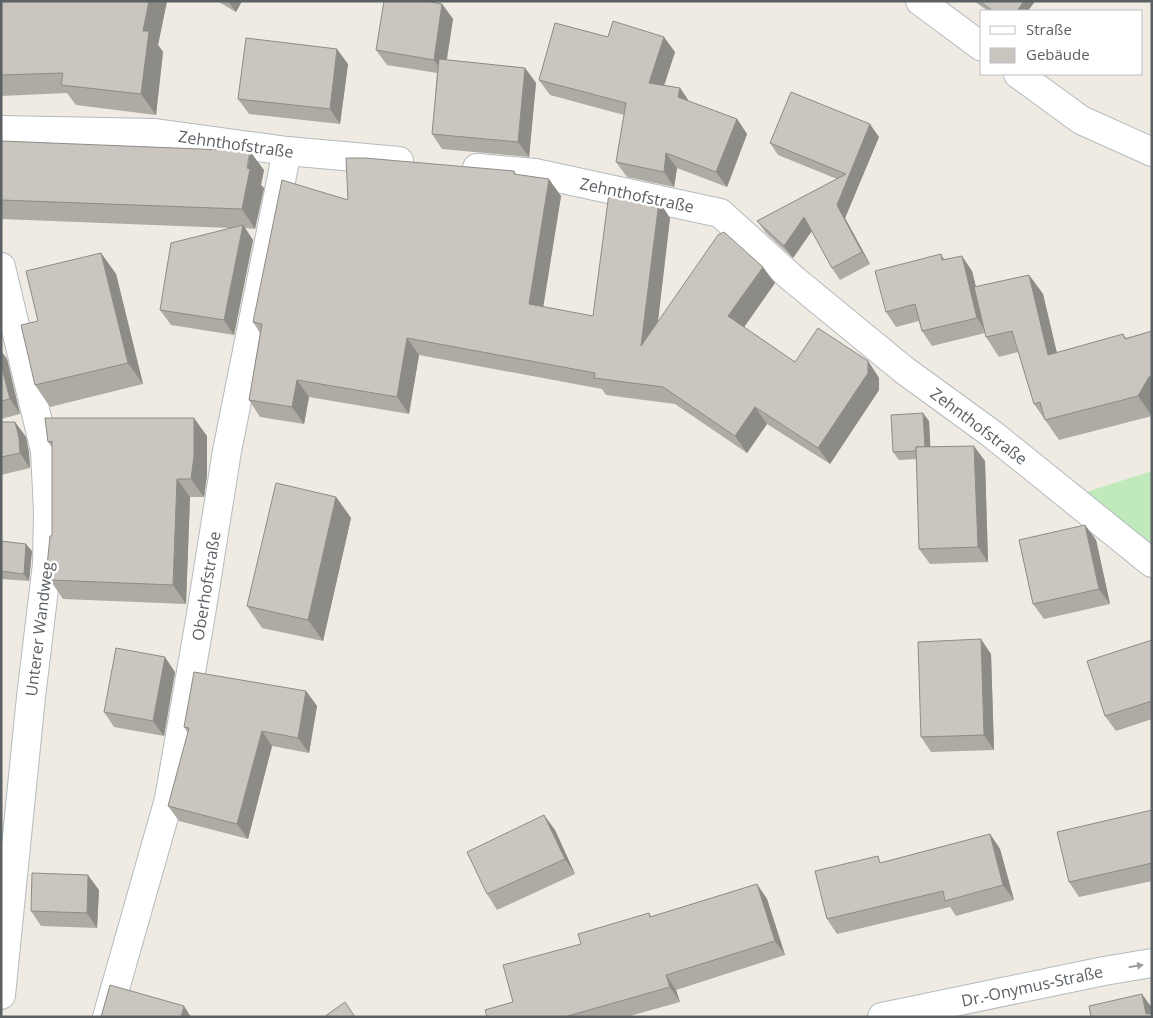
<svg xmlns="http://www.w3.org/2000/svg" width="1153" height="1018" viewBox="0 0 1153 1018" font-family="'Open Sans',sans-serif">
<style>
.green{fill:#c0e9bc}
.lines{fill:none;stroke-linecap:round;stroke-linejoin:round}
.minor-casing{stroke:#b5babe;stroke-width:30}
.minor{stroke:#fff;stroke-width:28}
.wall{fill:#aeaaa4}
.shaded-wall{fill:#8d8b86}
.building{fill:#cac6bf;stroke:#8d8b86}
.oneway{fill:#9da0a3}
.labels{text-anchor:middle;stroke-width:5;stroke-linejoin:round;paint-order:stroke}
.street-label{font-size:16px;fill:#5b6065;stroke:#fff}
</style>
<rect width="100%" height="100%" fill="#efebe2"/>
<polygon class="green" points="1152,471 1152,549 1080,494"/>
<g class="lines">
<defs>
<g id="minor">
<polyline points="920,1 982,47"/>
<polyline points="1018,74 1081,120 1152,152"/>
<polyline points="1,130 155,133 287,151 399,161"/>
<polyline points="477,168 535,173 720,213 792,278 904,370 992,434 1152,563"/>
<polyline points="1,267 45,451 48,511 47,564 31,697 1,995"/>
<polyline points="107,1017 169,799 201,614 227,451 287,151"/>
<polyline points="882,1017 1104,971 1152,963"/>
</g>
</defs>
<use href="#minor" class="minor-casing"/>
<use href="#minor" class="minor"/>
</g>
<g class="wall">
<polygon points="1,1 167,1 158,45 163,52 156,115 76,105 67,93 1,96"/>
<polygon points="217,1 242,1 236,12"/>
<polygon points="974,1 1035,1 1028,11 988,11"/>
<polygon points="442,4 453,19 447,60 525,68 536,83 529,157 442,149 432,134 437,73 387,65 376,50"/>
<polygon points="608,37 675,52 664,85 680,88 689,101 737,119 747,134 727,187 677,168 674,187 627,177 616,162 624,115 550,95 539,80"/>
<polygon points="348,64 340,124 249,114 238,99"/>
<polygon points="879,137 845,218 870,264 840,280 832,268 812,231 793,258 766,233 757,221 837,179 778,155 770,143"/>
<polygon points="1,141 264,170 261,185 264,188 255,229 245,228 253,240 234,335 171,325 160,310 230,228 1,219"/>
<polygon points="514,171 516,174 561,196 543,307 593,316 670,218 658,321 775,283 744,327 795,362 868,361 879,378 879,390 830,464 767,424 747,453 675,404 606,395 602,389 419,355 409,414 309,397 304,424 260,417 249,400 260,333 253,322 348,200"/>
<polygon points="101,253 116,274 143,384 50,407 35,385 38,321"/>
<polygon points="941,254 945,260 972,271 976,287 1029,275 1043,294 1057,353 1123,334 1126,338 1152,331 1152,416 1059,440 1034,404 1018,352 999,357 986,337 985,333 932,346 922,331 919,321 896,327 886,312"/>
<polygon points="1,351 7,359 20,414 1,419"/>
<polygon points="45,418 207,436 207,475 204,497 190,497 186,604 63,599 50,580 50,570 47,566 52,536 52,447 48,442"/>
<polygon points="929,421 930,447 985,461 988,562 930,564 919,549 917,459 899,460 893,452"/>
<polygon points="1,422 15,422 26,437 29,453 30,468 1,475"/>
<polygon points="336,497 351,518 323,641 262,628 247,606"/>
<polygon points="1085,525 1096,540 1110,604 1044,619 1033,604"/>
<polygon points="1,541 32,551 29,581 1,579"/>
<polygon points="1152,640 1152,719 1116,731 1105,716"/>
<polygon points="991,654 994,750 931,752 921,737"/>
<polygon points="175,672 164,736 114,727 104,712"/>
<polygon points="306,691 317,706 309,753 272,746 248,839 179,821 168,806 188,733 184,727"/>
<polygon points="1152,810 1152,881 1079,897 1069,882"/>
<polygon points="555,830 575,874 497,910 487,894"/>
<polygon points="990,834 1000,849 1014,900 956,916 950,907 837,934 827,919 883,863"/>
<polygon points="757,884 767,899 785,955 676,990 680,1002 626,1017 487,1017 513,1002 581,944 649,913 651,917"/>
<polygon points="99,890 97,928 41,926 31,911"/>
</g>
<g class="shaded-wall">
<polygon points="149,1 167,1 158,45 163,52 156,115 141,94 143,31"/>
<polygon points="228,1 242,1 236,12"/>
<polygon points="1024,1 1035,1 1028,11 1017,11"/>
<polygon points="442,4 453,19 444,75 434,60"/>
<polygon points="664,37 675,52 660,98 649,83"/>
<polygon points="337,49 348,64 340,124 330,109"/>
<polygon points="525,68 536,83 529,157 518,142"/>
<polygon points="680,88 690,103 678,97"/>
<polygon points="737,119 747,134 727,187 716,172"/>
<polygon points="870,124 879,137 845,218 870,264 862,252 837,205"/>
<polygon points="250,151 264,170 261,185 264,188 255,229 242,209"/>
<polygon points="666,153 677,168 674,187 664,172"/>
<polygon points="549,179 561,196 541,321 529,304"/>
<polygon points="659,201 670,218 653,363 641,346"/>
<polygon points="804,217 813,229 793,258 784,246"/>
<polygon points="243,225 253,240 234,335 224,320"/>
<polygon points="101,253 116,274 143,384 128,363"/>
<polygon points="962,256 972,271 987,333 977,318"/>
<polygon points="763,267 775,283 740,333 728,316"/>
<polygon points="1029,275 1043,294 1062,375 1048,355"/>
<polygon points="407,338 419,355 409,414 397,397"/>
<polygon points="1,351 7,359 20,414 10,399 1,364"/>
<polygon points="868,361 879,378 879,390 830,464 818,448"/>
<polygon points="1149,377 1152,381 1152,416 1138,396"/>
<polygon points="297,380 309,397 304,424 292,407"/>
<polygon points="755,407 767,424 747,453 735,436"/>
<polygon points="923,413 929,421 931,458 925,450"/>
<polygon points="194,418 207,436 207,475 204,497 191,479"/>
<polygon points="15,422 26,437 29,453 30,468 20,453"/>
<polygon points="974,446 985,461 988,562 978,547"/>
<polygon points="177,479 190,497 186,604 173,585"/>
<polygon points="336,497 351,518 323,641 308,620"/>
<polygon points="1085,525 1096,540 1110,604 1099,589"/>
<polygon points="26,544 32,551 29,581 24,574"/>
<polygon points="981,639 991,654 994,750 984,735"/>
<polygon points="165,657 175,672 164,736 153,721"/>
<polygon points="306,691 317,706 309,753 298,738"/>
<polygon points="262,731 272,746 248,839 237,824"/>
<polygon points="544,815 555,830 575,874 565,859"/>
<polygon points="990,834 1000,849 1014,900 1003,885"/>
<polygon points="88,875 99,890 97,928 87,913"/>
<polygon points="757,884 767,899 785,955 775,941"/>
<polygon points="666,975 676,990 680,1002 670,987"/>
<polygon points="1142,994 1152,1008 1152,1017 1146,1014"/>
<polygon points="184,1006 191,1017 181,1017"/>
</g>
<g class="building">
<polygon points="1,1 149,1 143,31 149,31 141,94 61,85 63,73 1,75"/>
<polygon points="384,1 426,1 442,4 434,60 376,50"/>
<polygon points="979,1 1024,1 1017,11 993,11"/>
<polygon points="613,21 664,37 649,83 680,88 678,97 737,119 716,172 666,153 664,172 616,162 626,103 539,80 555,23 608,37"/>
<polygon points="246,38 337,49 330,109 238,99"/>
<polygon points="439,59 525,68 518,142 432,134"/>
<polygon points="791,92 870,124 837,205 862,252 832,268 804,217 784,246 757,221 846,174 770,143"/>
<polygon points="1,141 250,151 247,168 250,169 242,209 1,200"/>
<polygon points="346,158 365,158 514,171 514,174 549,179 529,304 593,316 609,193 610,191 659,201 641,346 718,235 724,232 763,267 728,316 795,362 818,328 868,361 868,373 818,448 755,407 735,436 663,387 594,378 595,373 407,338 397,397 297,380 292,407 249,400 262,324 253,322 282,180 348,200"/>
<polygon points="243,225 224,320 160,310 171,243"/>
<polygon points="101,253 128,363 35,385 21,325 38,321 26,271"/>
<polygon points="941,254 942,260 962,256 977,318 922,331 915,304 886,312 875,271"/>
<polygon points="1029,275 1048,355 1123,334 1125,339 1152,331 1152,376 1149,377 1138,396 1045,420 1040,402 1034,404 1012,331 986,337 974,287"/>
<polygon points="1,364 10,399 1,401"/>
<polygon points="923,413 925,447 916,447 916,451 893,452 891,415"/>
<polygon points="45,418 194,418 194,456 191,479 177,479 173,585 50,580 50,566 47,566 50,536 52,536 52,441 48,442"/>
<polygon points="1,422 15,422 19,438 20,453 1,457"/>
<polygon points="974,446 978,547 919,549 916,447"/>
<polygon points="276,483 336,497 308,620 247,606"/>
<polygon points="1085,525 1099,589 1033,604 1019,540"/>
<polygon points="1,541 26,544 24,574 1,571"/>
<polygon points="981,639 984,735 921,737 918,642"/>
<polygon points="1152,640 1152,701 1105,716 1087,661"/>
<polygon points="116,648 165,657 153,721 104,712"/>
<polygon points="194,672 306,691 298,738 262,731 237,824 168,806 189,728 184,727"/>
<polygon points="1152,810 1152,863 1069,882 1057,832"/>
<polygon points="544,815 565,859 487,894 467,852"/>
<polygon points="990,834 1003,885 945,901 943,891 827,919 815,871 878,856 880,863"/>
<polygon points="32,873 88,875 87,913 31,911"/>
<polygon points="757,884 775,941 666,975 670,987 564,1017 487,1017 485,1010 513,1002 503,965 581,944 578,934 649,913 650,917"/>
<polygon points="110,985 184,1006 181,1017 101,1017"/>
<polygon points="1142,994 1146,1014 1152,1013 1152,1017 1091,1017 1089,1006"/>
<polygon points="345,1002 355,1017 324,1017"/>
</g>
<defs><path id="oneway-solid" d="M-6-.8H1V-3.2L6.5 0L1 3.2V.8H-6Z" transform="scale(1.25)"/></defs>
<use class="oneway" href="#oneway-solid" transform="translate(1136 966) rotate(-9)"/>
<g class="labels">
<g class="street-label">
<text transform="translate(236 144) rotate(8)" y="6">Zehnthofstraße</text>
<text transform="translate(637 195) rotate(12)" y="6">Zehnthofstraße</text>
<text transform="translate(979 426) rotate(37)" y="6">Zehnthofstraße</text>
<text transform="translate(206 586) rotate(-81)" y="6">Oberhofstraße</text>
<text transform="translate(39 629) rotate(-83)" y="6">Unterer Wandweg</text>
<text transform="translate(1032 986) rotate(-12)" y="6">Dr.-Onymus-Straße</text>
</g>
</g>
<rect width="1153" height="1018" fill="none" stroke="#5b6065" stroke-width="5"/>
<rect x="980" y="10" width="162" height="65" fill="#ffffff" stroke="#bdbfc1"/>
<rect x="990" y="26" width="25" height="8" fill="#ffffff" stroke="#bdbfc1"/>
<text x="1026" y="35" font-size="15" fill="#5b6065">Straße</text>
<rect x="990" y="48" width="25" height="15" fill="#cac6bf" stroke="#bdbfc1"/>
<text x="1026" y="60" font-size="15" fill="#5b6065">Gebäude</text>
</svg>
